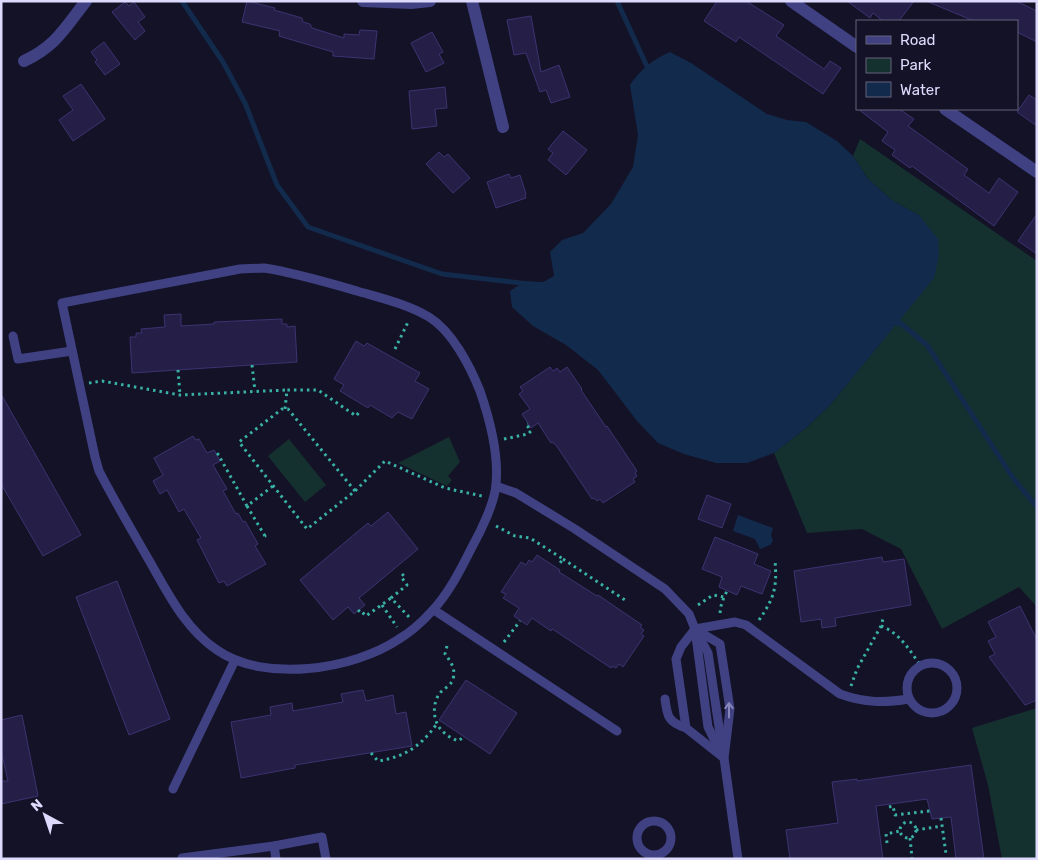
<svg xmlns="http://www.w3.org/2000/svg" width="1038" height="860" viewBox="0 0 1038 860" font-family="Rubik,sans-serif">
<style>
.green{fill:#15312f}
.water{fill:#122a4b}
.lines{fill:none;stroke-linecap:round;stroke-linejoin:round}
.stream{stroke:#122a4b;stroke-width:5}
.building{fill:#251f47;stroke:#3c3371}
.path{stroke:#39b2a5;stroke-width:3;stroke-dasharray:2.5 4;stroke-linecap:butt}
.service{stroke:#404183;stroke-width:9}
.minor{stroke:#404183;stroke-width:12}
.oneway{stroke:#8786ba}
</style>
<rect width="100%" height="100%" fill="#141227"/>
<g class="green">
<polygon points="860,139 1037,261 1037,607 1019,587 942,629 901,549 862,529 807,533 774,453 806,428 831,404 934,277 919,215 893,201 868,179 853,156"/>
<polygon points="449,437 460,462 448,476 452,480 447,486 398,463"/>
<polygon points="289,439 326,485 305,502 268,456"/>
<polygon points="1037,708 1037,859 1002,859 988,785 972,728"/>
</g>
<g class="water">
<path d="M670,52l21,11 76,51 20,6 19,2 31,19 16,15 15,23 25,22 26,14 19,24 1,17 -5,22 -103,126 -25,24 -32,25 -27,10h-31l-32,-9 -26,-11 -21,-22 -39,-51 -32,-25 -33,-19 -21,-19 -2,-16 15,-10 18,1 11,-6 -4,-24 12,-12 21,-7 28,-29 22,-37 5,-32 -8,-50c11,-16 22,-25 40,-33z"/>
<polygon points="738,515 773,528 771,535 773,541 770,545 760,549 755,539 733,531"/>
</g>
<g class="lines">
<g class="stream">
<polyline points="182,1 223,62 245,103 277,185 308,227 442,274 529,284"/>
<polyline points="617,1 649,71"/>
<polyline points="899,322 927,345 1013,478 1037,507"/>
<polyline points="890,323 901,324"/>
</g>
</g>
<g class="building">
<polygon points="247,1 275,8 274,10 302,18 303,22 310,24 312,28 344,38 344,34 359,35 360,30 377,31 374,59 333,56 333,52 279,36 280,31 242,22"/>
<polygon points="717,1 746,1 784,25 776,36 824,69 830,61 841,68 823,94 739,37 736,42 704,21"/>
<polygon points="847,1 914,1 899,21 883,21 873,13 870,18"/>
<polygon points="926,1 1016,1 1037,11 1037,42 1017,32 1017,21 974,21"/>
<polygon points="125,2 129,6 134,2 145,17 138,22 145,31 135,40 112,12"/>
<polygon points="531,16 541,72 559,65 570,97 551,103 546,90 540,92 526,53 514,55 507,20"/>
<polygon points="432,32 443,52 439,54 444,63 426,72 411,43"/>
<polygon points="104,42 120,64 105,75 95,62 97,60 91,52"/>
<polygon points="81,84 105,119 73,141 59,120 73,110 63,96"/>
<polygon points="445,87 447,108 435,109 437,126 412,129 409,91"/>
<polygon points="1029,95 1037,100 1037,126 1017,112"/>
<polygon points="858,109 899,109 914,119 908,126 968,169 964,175 989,193 999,178 1018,192 994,226 912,166 910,168 892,155 895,150 882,141 888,132"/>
<polygon points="563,131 587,150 566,175 548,160 553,153 548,149"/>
<polygon points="439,152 444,157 448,154 470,178 453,193 426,164"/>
<polygon points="509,174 511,178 520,175 526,194 525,195 526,198 496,208 487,182"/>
<polygon points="1037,214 1037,254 1018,241"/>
<polygon points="181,314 181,326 214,324 214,322 282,319 282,324 287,324 287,327 295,326 297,362 132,373 130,337 136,337 136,333 142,333 141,329 165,327 164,315"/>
<polygon points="356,341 364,346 367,343 420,373 415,381 429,389 412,419 398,412 392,418 370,405 368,408 340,391 344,385 334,379"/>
<polygon points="550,367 553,371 557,368 560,372 567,367 582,389 581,390 606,427 607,426 637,471 635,473 637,476 633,479 635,482 603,503 600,499 597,501 594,498 592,499 556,445 552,442 551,443 538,423 531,428 522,414 530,409 519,394 523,391 520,387"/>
<polygon points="1,394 81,535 43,556 1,484"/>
<polygon points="193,436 196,440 199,439 207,453 214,450 220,461 213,465 227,489 223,491 236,514 238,513 243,522 245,521 258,544 255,546 266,564 227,586 224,581 219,583 197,540 201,538 184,509 179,512 167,490 160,494 153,481 163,475 154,458"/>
<polygon points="707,495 731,504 722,528 698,519"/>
<polygon points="388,512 418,549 359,598 365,605 354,614 348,607 333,620 300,580 368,523 371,526"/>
<polygon points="715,537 758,554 754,564 771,571 762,594 741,586 737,595 719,587 722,577 702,569"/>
<polygon points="537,555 560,570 559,572 597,596 598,595 642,625 640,627 644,630 641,634 644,636 623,667 619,664 616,668 612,666 611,668 557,632 552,629 551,631 532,618 527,625 514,616 519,608 503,598 506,594 501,592 521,562 526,565 529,560 532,562"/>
<polygon points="882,557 883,562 904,559 911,605 835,618 836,626 822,628 821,619 801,622 794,571"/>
<polygon points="117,581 170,719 129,735 76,597"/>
<polygon points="1020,606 1037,640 1037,700 1025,705 989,657 995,654 988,641 996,637 988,622"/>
<polygon points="466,680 517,713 490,754 439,720"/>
<polygon points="363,690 366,701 393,695 396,714 406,712 412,746 295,765 295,768 241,778 231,722 271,715 270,707 292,703 293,711 343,702 341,694"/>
<polygon points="22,715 38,796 1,804 1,781 8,781 1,750 1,720"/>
<polygon points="971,765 984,859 956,859 951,817 932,819 927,799 876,806 883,859 790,859 786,830 838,823 832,782 857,779 857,781"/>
</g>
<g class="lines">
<g class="path">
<polyline points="395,349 409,320"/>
<polyline points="252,365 255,391"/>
<polyline points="178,370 180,395"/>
<polyline points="89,383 102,381 180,395 287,390"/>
<polyline points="285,409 287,390 318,390 356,416 361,410"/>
<polyline points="504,439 528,434 531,431 526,424 528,424"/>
<polyline points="217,455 218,454 247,506 273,486"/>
<polyline points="355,491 288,409 282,409 239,442 307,529 355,491 385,461 445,488 482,496"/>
<polyline points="247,506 265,536 262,536"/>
<polyline points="496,526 515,536 530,538 563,559 560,563"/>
<polyline points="563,559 625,600 624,602"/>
<polyline points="402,574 404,576 402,578 407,585 391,598 410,618"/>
<polyline points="382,605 397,627"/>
<polyline points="698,605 713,595 724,597 727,591"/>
<polyline points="358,610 360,612 361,611 366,616 391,598"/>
<polyline points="720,613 721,606 724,597"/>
<path d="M759,620c16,-23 18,-33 16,-60"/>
<path d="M881,626c19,7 29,25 40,40"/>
<polyline points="504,642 520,621"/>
<path d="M447,646l-2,8c6,8 11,15 8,25 -2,7 -9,9 -13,14 -3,3 -4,8 -5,11 -3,19 6,30 23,37l6,-4"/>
<polyline points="851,686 857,669 881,626 883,619"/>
<path d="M371,753l7,8c26,-4 42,-14 58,-36"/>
<polyline points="889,807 893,806 895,815 930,811"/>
<polyline points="941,818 946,854"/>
<circle cx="908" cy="830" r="8"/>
<polyline points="916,830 942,826"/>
<polyline points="910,838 912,858"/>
<polyline points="887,843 886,834 900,831"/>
</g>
<g class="service">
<path d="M264,268c32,5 62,14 93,23 24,7 50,13 72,26 23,14 41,49 51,74 10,29 19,62 16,93 -1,18 -15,47 -24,63 -11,22 -23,46 -40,64 -10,11 -21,21 -33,28 -46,31 -135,44 -182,11 -34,-23 -51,-61 -71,-95 -16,-28 -32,-55 -47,-84l-4,-14 -33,-154 178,-34z"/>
<polyline points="13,336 18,359 72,351"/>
<polyline points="496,486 516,493 575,529 665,589 689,614 695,629 681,647 676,659 686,728 724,758 738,859"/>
<polyline points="434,610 617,731"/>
<path d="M695,629l40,-7 11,3 94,69c25,9 44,9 69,5"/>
<polyline points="695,629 720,644 730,709 724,758"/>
<polyline points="695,629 708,727 722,755"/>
<polyline points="699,636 708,653 722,747"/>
<circle cx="932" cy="688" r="25"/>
<path d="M665,699c2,17 3,23 21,29"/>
<polyline points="173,789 235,660"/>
<circle cx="654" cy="838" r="17"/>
<polyline points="274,846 276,859"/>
<polyline points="182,858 274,846 322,837 326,859"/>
</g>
<g class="minor">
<polyline points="363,1 411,3 430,1"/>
<polyline points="472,1 503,127"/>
<polyline points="791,1 857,47"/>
<path d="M24,61c32,-15 41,-33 62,-60"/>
<polyline points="945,109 1037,172"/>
</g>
</g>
<defs><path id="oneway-shaft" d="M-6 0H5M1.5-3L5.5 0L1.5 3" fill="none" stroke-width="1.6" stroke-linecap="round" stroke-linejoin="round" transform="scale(1.25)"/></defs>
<use class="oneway" href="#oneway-shaft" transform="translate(729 710) rotate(-90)"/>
<rect width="1038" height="860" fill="none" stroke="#dddafd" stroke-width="5"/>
<rect x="856" y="20" width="162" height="90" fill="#141227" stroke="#64627d"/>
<rect x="866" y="36" width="25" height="8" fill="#404183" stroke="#64627d"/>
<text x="900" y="45" font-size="15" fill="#dddafd">Road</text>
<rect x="866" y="58" width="25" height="15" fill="#15312f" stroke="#64627d"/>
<text x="900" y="70" font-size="15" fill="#dddafd">Park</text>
<rect x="866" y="82" width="25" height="15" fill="#122a4b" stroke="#64627d"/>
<text x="900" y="95" font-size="15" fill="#dddafd">Water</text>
<g transform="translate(45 815) rotate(320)" stroke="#141227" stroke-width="4" paint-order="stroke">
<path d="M0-4L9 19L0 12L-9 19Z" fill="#dddafd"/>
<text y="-8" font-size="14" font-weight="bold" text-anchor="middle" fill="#dddafd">N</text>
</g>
</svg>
